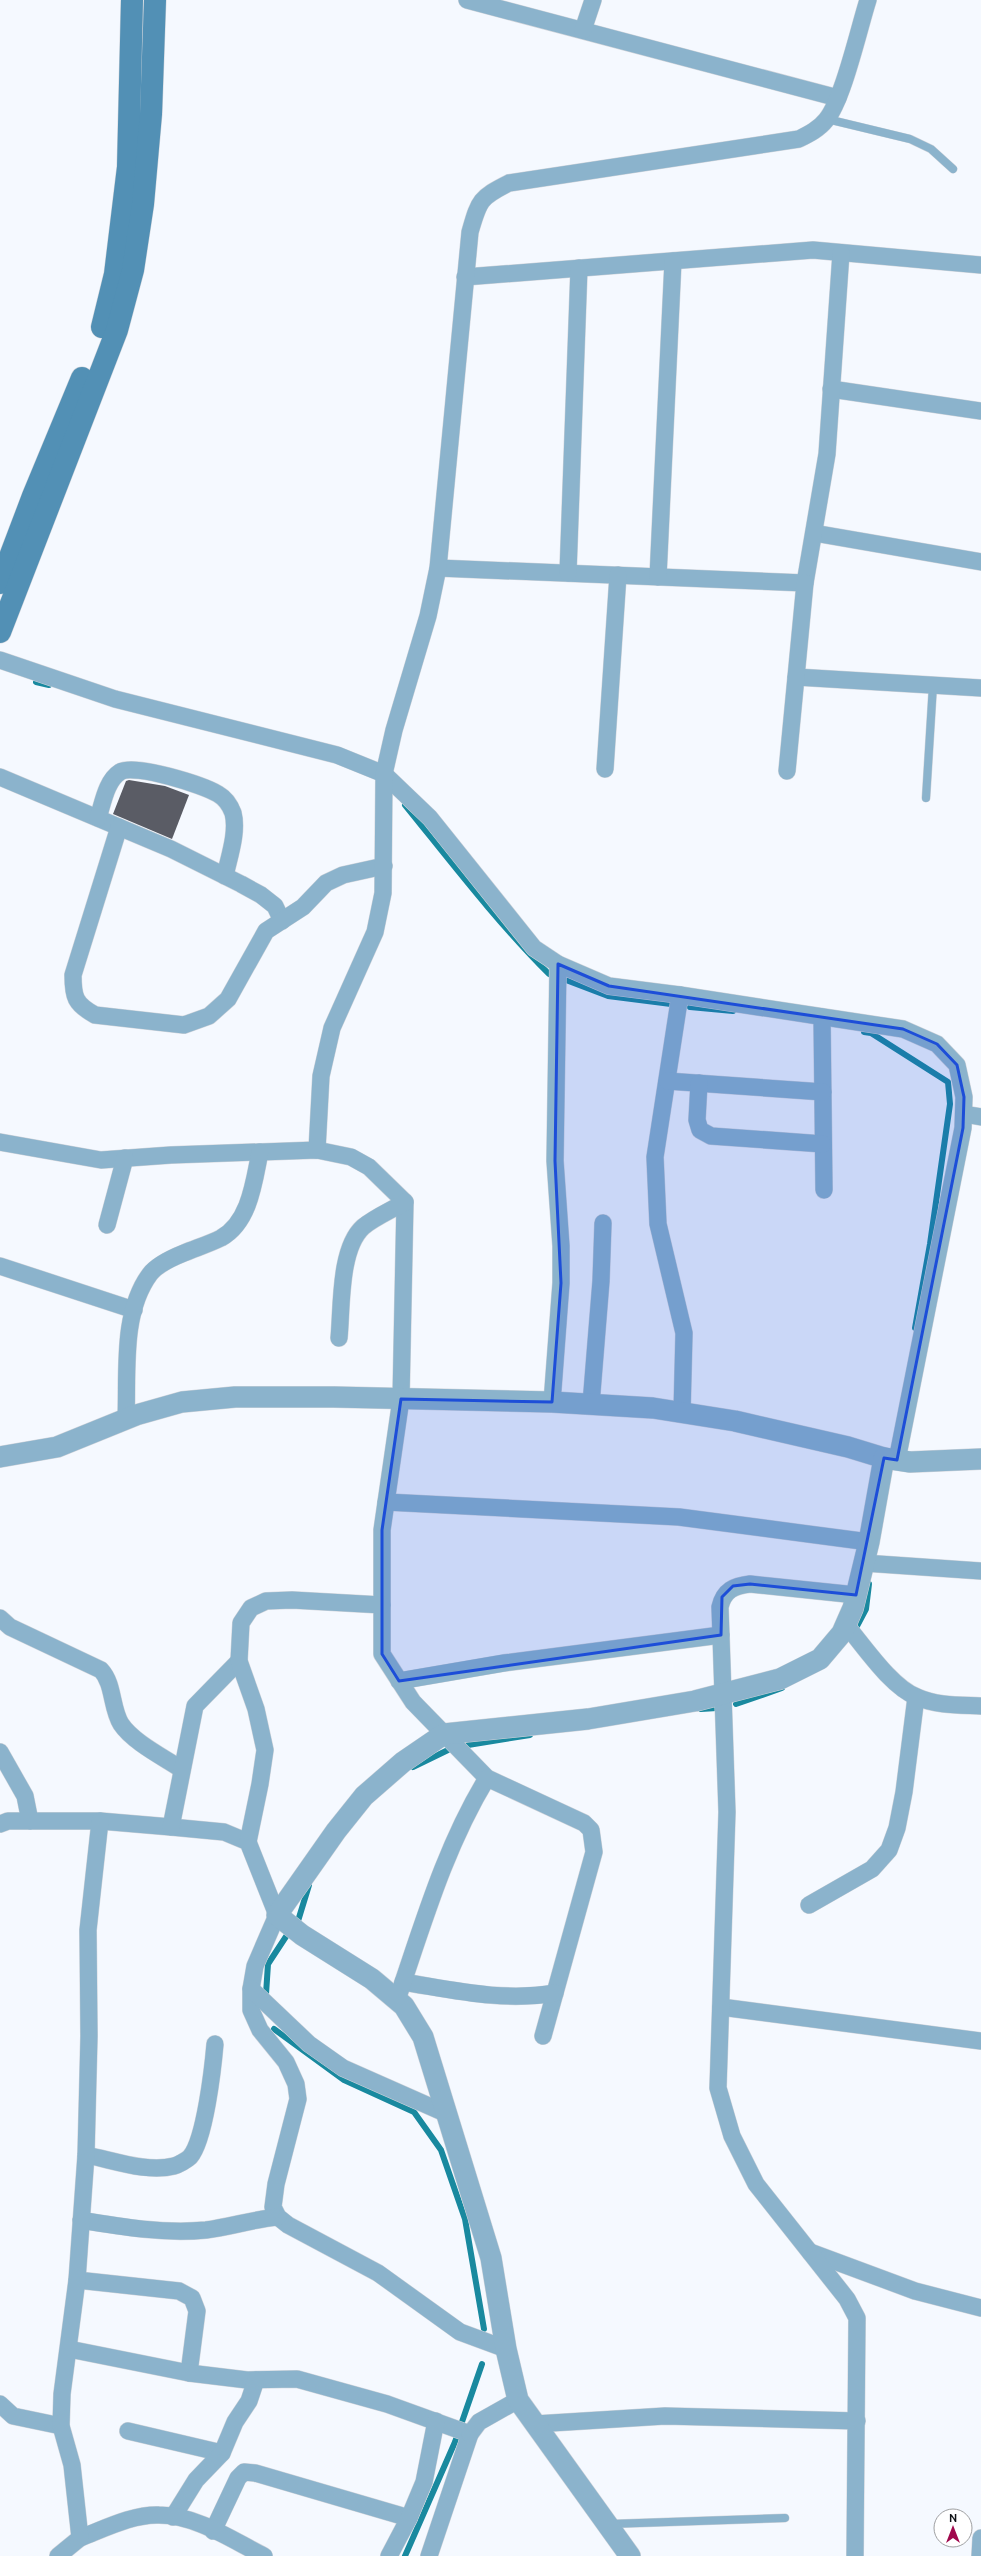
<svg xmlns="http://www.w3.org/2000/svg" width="981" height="2556" viewBox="0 0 981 2556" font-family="Ubuntu,sans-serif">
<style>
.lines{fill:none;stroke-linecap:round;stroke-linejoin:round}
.stream{stroke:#19899f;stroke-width:6}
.building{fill:#5a5c65}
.service-casing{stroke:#d0d4da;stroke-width:9}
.minor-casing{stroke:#d0d4da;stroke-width:18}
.tertiary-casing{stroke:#d0d4da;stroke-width:22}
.secondary-casing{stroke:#d0d4da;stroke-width:23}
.service{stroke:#8bb3cc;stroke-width:8}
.minor{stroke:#8bb3cc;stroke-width:17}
.tertiary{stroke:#8bb3cc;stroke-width:21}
.secondary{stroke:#5290b5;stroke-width:22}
.marked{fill:#1d4ed8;fill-opacity:0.2;stroke:#1d4ed8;stroke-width:3;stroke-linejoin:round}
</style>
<rect width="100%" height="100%" fill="#f5f9ff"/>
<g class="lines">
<g class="stream">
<polyline points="36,682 49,685"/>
<path d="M405,805c47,58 92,117 144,169"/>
<polyline points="566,980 608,996 671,1004"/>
<polyline points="690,1007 733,1011"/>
<polyline points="864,1032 871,1033 948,1082 950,1104 930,1244 915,1328"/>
<polyline points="857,1626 866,1609 869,1584"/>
<polyline points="736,1704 782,1688"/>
<polyline points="701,1709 717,1708"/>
<polyline points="468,1745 530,1735"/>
<polyline points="413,1767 448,1750"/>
<polyline points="298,1921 309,1885"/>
<polyline points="266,1994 268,1964 287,1935"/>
<polyline points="274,2029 344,2080 414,2112 441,2150 465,2219 484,2329"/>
<polyline points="405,2556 455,2442 482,2364"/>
</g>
</g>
<polygon class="building" points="129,780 165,786 189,795 172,839 113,814 126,781"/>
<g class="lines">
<defs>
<g id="service">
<polyline points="827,119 910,139 931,149 953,169"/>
<polyline points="926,798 933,685"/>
<polyline points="610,2524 785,2518"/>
</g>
<g id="minor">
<polyline points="467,0 838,98"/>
<polyline points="583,30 593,0"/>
<polyline points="465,277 813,250 981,265"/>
<polyline points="831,389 981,411"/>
<polyline points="814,533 981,562"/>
<polyline points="438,568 805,583 827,454 841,253"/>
<polyline points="568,573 579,268"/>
<polyline points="658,577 673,261"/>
<polyline points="0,660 115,699 337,755 384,774 430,818 534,948 558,964 609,986 680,995 903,1029 937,1044 957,1065 964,1097 963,1128 897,1460"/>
<polyline points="796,677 981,688"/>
<polyline points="605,769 618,575"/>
<polyline points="787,771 805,583"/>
<polyline points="0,777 171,849 241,884 261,895 275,906 282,921"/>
<path d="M98,818c5,-15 8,-37 22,-46 14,-9 83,13 98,22 7,4 12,11 15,19 5,19 -4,44 -8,63"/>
<path d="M119,827l-46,148c0,22 2,29 22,40l89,10 25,-9 19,-17 38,-68 37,-24 23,-24 17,-8 41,-9"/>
<polyline points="680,995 655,1157 658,1224 684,1333 682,1413"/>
<polyline points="822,1017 824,1190"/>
<polyline points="667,1081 823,1092"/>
<polyline points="699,1083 697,1120 700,1130 711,1136 823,1144"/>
<polyline points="964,1114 981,1117"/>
<polyline points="0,1142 101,1160 171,1155 317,1150 351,1157 369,1167 405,1202 401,1399 382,1530 382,1654 413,1702 487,1778 584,1823 591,1830 594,1852 543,2036"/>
<path d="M317,1150l4,-74 11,-48 43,-96 8,-39 1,-119 10,-44 34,-114 10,-48 32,-336c9,-31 9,-34 39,-49l290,-44c10,-5 20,-10 27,-19 17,-20 33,-92 42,-120"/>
<polyline points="107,1225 125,1158"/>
<polyline points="0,1266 134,1310"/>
<path d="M339,1338c3,-30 0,-89 24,-111 12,-10 29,-17 42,-25"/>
<polyline points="552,1402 561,1283 561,1246 555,1161 558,964"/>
<polyline points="591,1404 601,1281 603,1223"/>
<path d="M126,1419c2,-46 -5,-106 24,-145 7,-9 24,-17 34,-21 12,-5 25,-9 37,-15 29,-16 33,-57 39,-86"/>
<polyline points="386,1502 679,1517 869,1542"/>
<polyline points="864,1563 981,1571"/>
<path d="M0,1618l10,9 91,43c13,14 10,38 20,54 12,18 42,33 60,45"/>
<path d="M846,1625c18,21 45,62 71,72 20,9 43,8 64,9"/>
<polyline points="399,1681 504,1663 721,1635"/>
<polyline points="0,1752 25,1796 30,1821"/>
<polyline points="0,1824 8,1821 100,1821 171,1827 224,1832 248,1842 277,1915 255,1966 251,1989 251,2010 260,2030 286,2062 296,2084 298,2099 276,2184 273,2207 278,2217 288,2225 378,2273 460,2332 506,2349"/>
<polyline points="171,1827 195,1706 239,1661"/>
<polyline points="248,1842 260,1784 265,1750 256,1709 239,1661 241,1623 251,1608 266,1601 292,1600 382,1605"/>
<polyline points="809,1905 872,1869 889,1850 897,1828 904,1792 916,1697"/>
<path d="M403,1982c51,8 100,20 152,11"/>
<polyline points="251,1989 309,2044 343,2068 447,2114"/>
<path d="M397,2000c26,-76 48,-153 90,-222"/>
<polyline points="721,2007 981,2041"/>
<path d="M86,2155c27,5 61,18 88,11 4,-1 13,-6 16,-9 15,-17 23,-90 25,-113"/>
<path d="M81,2220c41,7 83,14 125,10 24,-3 48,-11 72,-13"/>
<polyline points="810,2252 915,2291 981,2308"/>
<polyline points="77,2280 179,2291 192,2298 197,2311 189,2373"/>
<polyline points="69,2349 189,2373 247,2380 297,2379 387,2404 470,2434 429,2556"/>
<polyline points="0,2404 13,2416 61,2426"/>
<polyline points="535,2424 665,2416 857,2421"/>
<polyline points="128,2431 222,2453"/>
<polyline points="470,2434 479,2422 518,2400"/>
<polyline points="173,2517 196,2480 222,2453 235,2422 249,2401 256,2380"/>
<polyline points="213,2531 238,2478 244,2472 255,2473 409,2518"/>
<path d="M80,2538c24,-9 53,-24 79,-23 37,0 73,25 105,41"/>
<polyline points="58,2556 80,2538 72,2465 61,2426 62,2394 77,2280 86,2155 89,2036 88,1930 100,1821"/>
<polyline points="389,2556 409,2518 424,2482 436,2421"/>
<path d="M855,2556l2,-238 -10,-19 -91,-115 -24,-48 -14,-48 9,-276 -7,-205c4,-17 14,-21 30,-23l106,11"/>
<polyline points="980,2556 981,2538"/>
</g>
<g id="tertiary">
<polyline points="0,1457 57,1447 136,1415 182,1402 235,1397 334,1397 552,1402 653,1408 735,1421 848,1447 884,1458 910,1462 981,1459"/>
<polyline points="630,2556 518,2400 506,2349 491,2258 423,2037 404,2006 372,1979 302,1935 277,1915 336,1831 364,1796 403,1762 444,1734 588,1719 695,1701 780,1679 820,1659 842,1633 853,1608 869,1542 884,1458"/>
</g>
<g id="secondary">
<polyline points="102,327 115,274 128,167 132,0"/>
<polyline points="0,583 33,496 82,378"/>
<polyline points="0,632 117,330 133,270 143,204 151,114 155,0"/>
</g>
</defs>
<use href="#service" class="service-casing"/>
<use href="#minor" class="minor-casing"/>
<use href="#tertiary" class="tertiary-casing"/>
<use href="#secondary" class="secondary-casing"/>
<use href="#service" class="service"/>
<use href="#minor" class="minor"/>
<use href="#tertiary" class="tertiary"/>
<use href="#secondary" class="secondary"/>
</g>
<path class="marked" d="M558,964l51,22 294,43 34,15 20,21 7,32 -1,31 -66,332 -13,-2 -28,137 -106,-11 -17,2 -11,11 -1,38 -322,46 -17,-27v-124l19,-131 151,3 9,-119 -6,-122z"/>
<g transform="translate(953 2528)"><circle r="19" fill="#ffffff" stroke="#9fa0a2"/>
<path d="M0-3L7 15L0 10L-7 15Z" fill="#a0084c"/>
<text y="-6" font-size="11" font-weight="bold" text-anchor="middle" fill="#101216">N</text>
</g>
</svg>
